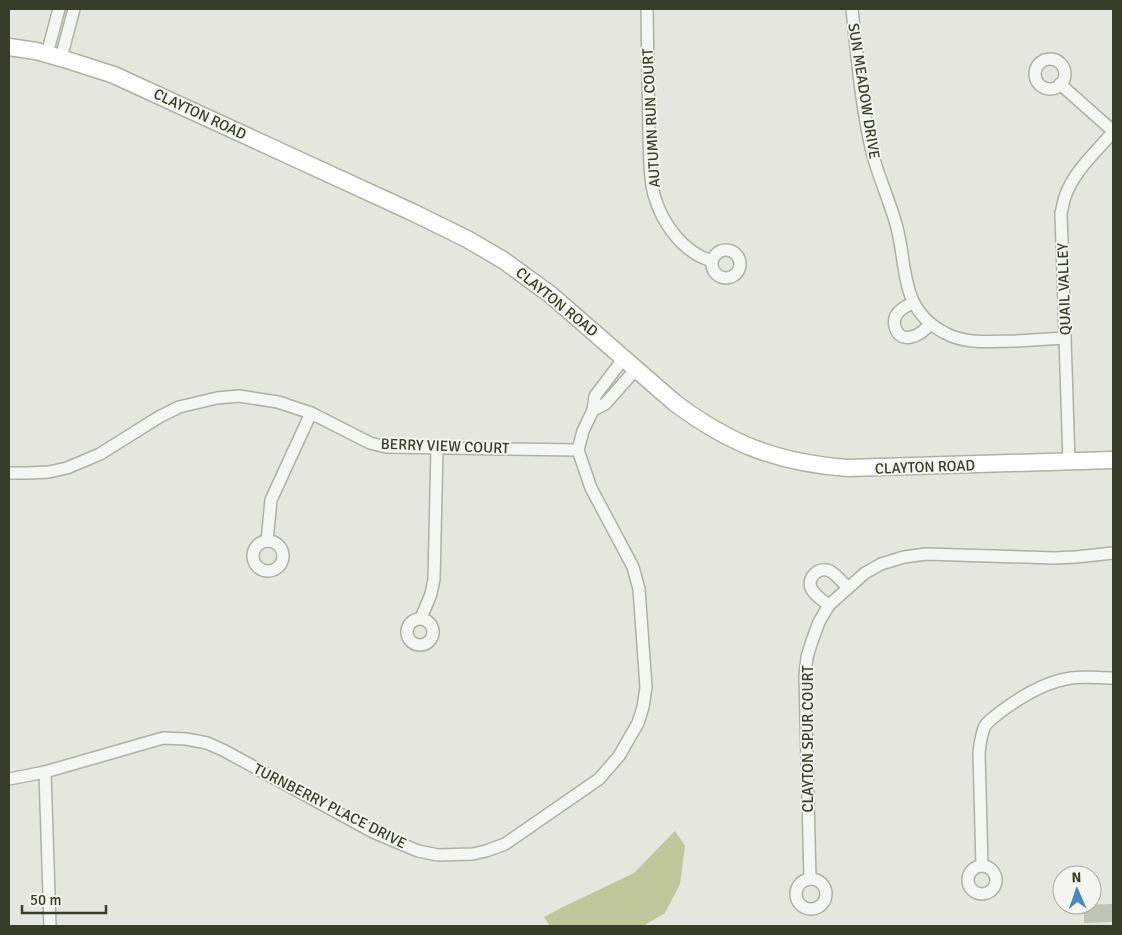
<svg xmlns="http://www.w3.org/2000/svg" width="1122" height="935" viewBox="0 0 1122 935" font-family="Signika,sans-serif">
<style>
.water{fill:#bec69a}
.building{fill:#c0c4b6}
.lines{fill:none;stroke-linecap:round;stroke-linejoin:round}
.street-casing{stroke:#adb1a4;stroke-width:14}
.secondary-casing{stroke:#adb1a4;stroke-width:19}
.street{stroke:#f4f6f1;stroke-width:11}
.secondary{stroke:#fff;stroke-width:16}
.labels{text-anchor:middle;stroke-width:4;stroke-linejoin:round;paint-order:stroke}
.street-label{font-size:15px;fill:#373d28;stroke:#f3f5ee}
</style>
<rect width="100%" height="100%" fill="#e5e7de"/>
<polygon class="water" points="675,831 685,846 680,884 665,913 643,926 550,926 544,917 563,907 634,873"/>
<polygon class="building" points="1113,904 1113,922 1084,923 1084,905"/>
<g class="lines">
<defs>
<g id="street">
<path d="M647,9c1,43 1,86 2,129 1,19 0,39 5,57 8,28 29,58 58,66"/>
<path d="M852,9c5,47 9,96 20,143 6,24 17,47 24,72 12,41 2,85 49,109 22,12 47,8 71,8 16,-1 32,-2 49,-3"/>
<polyline points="47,54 59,9"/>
<polyline points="61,58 74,9"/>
<circle cx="1050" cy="74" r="15"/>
<polyline points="1060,84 1113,131"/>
<circle cx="726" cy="264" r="14"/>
<path d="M913,302c-5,4 -12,6 -16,12 -7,10 1,27 14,23 8,-1 14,-8 20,-13"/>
<polyline points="593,410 605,404 636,369"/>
<path d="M1069,462l-8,-249c2,-6 2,-11 4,-16 8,-25 31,-45 48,-65"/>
<polyline points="9,473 28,473 49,472 67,468 100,454 159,417 179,407 217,398 239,396 278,402 311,413 370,443 386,447 578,450"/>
<polyline points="267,541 271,500 311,413"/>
<circle cx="268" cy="556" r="15"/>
<path d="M829,605c-6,-4 -15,-10 -18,-17 -4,-11 8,-22 19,-17 7,4 13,12 18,17"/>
<polyline points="421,618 431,594 434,579 437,448"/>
<circle cx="420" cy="632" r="13"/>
<polyline points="45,772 50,926"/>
<polyline points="9,779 45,772 163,738 186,739 207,743 223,750 373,832 418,851 438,855 473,854 486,851 505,844 599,779 619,756 638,723 643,707 646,687 639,589 633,567 591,488 578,450 583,431 593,410 595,396 624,358"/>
<circle cx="982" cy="880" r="14"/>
<path d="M982,866l-3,-113c1,-9 2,-19 6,-27 3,-5 9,-9 14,-13 21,-16 45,-31 72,-35 14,-2 28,0 42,0"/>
<circle cx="811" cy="894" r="15"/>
<polyline points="810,879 805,676 807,657 812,641 819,622 829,605 865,573 881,564 904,557 926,554 1054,558 1076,557 1113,553"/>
</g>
<path id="secondary" d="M9,47l27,4 25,7 53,17 298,137 55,27 36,21 48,35 124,108c56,42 104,60 173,65l265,-8"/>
</defs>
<use href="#street" class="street-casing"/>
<use href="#secondary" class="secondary-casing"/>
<use href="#street" class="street"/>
<use href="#secondary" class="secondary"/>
</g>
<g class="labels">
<g class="street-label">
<text transform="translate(864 91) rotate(81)" y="5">SUN MEADOW DRIVE</text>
<text transform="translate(200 114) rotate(25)" y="5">CLAYTON ROAD</text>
<text transform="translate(651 118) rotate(-93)" y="5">AUTUMN RUN COURT</text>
<text transform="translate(1064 289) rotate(-92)" y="5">QUAIL VALLEY</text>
<text transform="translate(557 302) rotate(39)" y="5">CLAYTON ROAD</text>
<text transform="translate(445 446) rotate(2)" y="5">BERRY VIEW COURT</text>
<text transform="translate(925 467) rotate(-2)" y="5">CLAYTON ROAD</text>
<text transform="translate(808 739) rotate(-90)" y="5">CLAYTON SPUR COURT</text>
<text transform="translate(330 806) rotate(27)" y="5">TURNBERRY PLACE DRIVE</text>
</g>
</g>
<rect width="1122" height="935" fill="none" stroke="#373d28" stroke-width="20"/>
<g transform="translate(1077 890) rotate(358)"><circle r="24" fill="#f3f5ee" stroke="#a8ab9f"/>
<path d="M0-4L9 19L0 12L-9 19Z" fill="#4886c8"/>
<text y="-8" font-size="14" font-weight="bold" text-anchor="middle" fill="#373d28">N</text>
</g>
<path d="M22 905v8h84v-8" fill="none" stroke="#373d28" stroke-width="2.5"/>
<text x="30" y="905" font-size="15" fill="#373d28" stroke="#f3f5ee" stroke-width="4" paint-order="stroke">50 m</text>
</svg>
